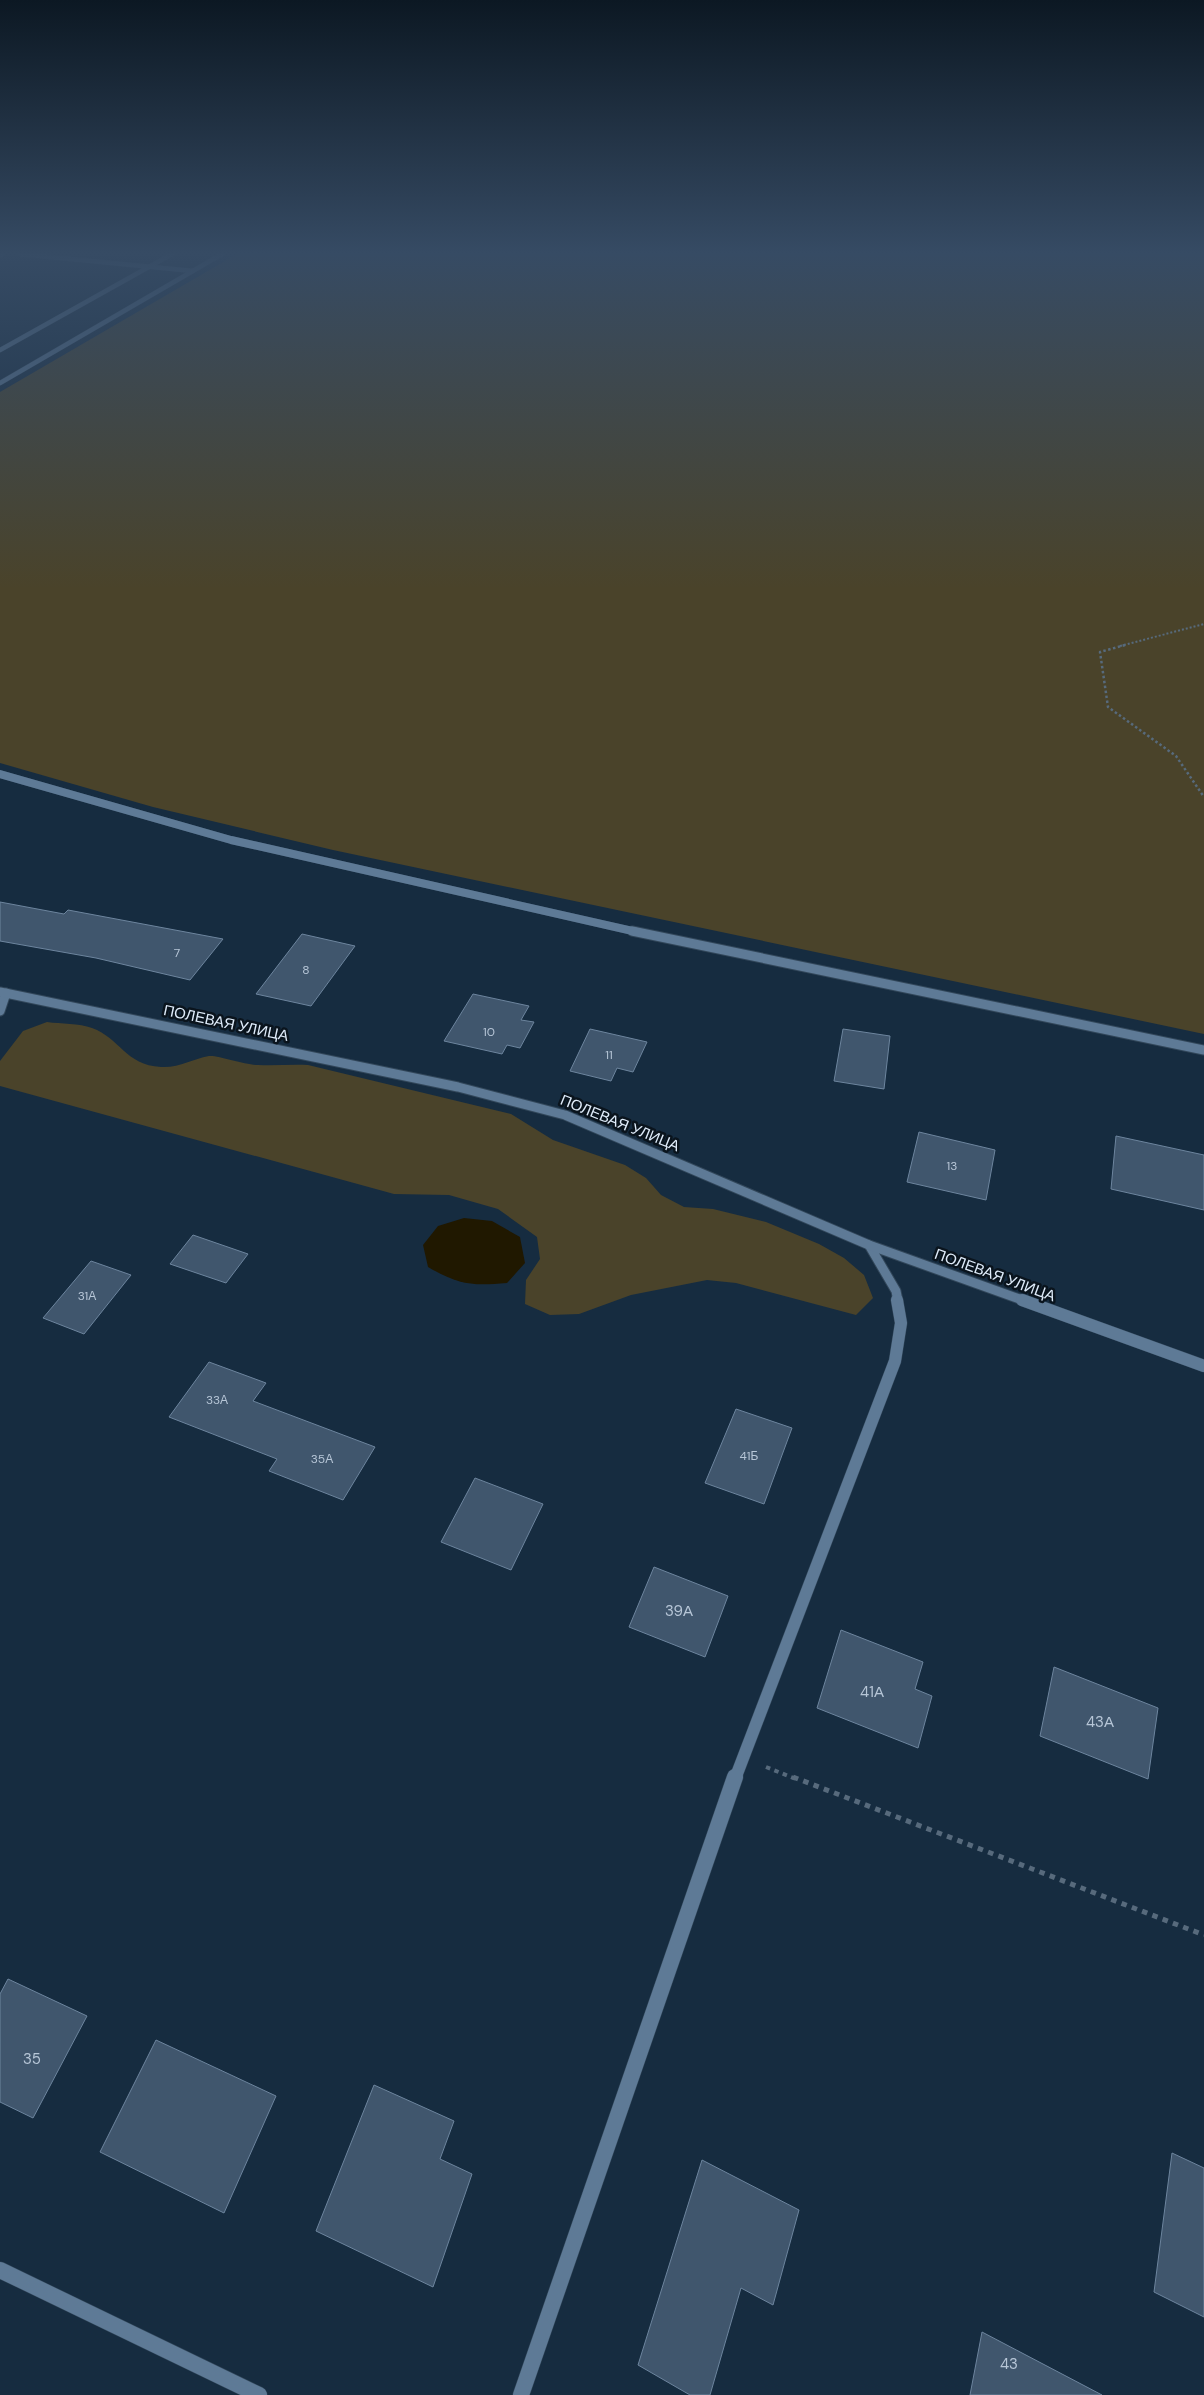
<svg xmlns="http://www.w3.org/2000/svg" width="1204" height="2395" viewBox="0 0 1204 2395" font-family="'DM Sans',sans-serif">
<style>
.green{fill:#4a432a}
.water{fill:#201800}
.building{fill:#40566d;stroke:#6d859e}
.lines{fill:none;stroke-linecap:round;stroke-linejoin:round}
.service-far3-casing{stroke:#32475a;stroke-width:5}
.service-far2-casing{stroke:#32475a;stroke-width:11}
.service-far1-casing{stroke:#32475a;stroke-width:13}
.service-casing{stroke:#32475a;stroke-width:17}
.minor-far4-casing{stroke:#32475a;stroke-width:5}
.minor-far3-casing{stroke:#32475a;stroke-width:8}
.minor-far2-casing{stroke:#32475a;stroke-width:11}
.minor-far1-casing{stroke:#32475a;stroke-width:13}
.minor-casing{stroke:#32475a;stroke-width:17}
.tertiary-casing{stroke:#32475a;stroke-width:5}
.path-far3{stroke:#576a7c;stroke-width:2;stroke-dasharray:2 2;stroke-linecap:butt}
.path-far2{stroke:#576a7c;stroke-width:2.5;stroke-dasharray:2.5 2.5;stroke-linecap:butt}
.path-far1{stroke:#576a7c;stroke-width:4;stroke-dasharray:4.5 4.5;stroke-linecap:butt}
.path{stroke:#576a7c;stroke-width:5;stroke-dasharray:5.5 5.5;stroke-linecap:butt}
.service-far3{stroke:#5e7a96;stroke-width:4.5}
.service-far2{stroke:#5e7a96;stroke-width:9}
.service-far1{stroke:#5e7a96;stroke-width:12}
.service{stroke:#5e7a96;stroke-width:16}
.minor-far4{stroke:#5e7a96;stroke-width:4.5}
.minor-far3{stroke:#5e7a96;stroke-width:8}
.minor-far2{stroke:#5e7a96;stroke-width:9}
.minor-far1{stroke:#5e7a96;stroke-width:12}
.minor{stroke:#5e7a96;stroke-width:16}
.tertiary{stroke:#5e7a96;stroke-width:4.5}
.labels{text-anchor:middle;stroke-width:5;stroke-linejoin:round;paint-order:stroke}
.number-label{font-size:12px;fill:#b7c6d7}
.street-label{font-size:15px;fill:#dfecfa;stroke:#0a141d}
.near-number-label{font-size:15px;fill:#b7c6d7}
</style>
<rect width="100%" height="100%" fill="#162c40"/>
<g class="green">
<polygon points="237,254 1204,254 1204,1034 333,850 153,807 0,763 0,392"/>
<path d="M47,1022c14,2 32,1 45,6 28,10 33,37 69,39 19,1 31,-8 48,-11 9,-1 36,9 49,9 17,1 33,-1 50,0l203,49 42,26 72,25 21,13 15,17 23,12 29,2 53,13 53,22 25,14 20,17 9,23 -17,17 -120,-32 -29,-3 -76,15 -52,19 -29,1 -25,-11 1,-24 14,-21 -3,-22 -39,-28 -49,-14 -55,-1 -394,-108v-25l23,-30z"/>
</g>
<path class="water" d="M464,1218l28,3 28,16 5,26 -18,20c-35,3 -48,2 -79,-16l-5,-22 15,-19z"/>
<g class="building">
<polygon points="0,902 64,914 68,910 223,939 190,980 96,958 0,941"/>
<polygon points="302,934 355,946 311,1006 256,994"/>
<polygon points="473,994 529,1006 521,1020 534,1022 520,1048 507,1045 502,1054 444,1041"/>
<polygon points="590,1029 647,1042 633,1072 617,1068 611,1081 570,1071"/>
<polygon points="843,1029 890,1036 884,1089 834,1081"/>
<polygon points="919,1132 995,1150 986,1200 907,1182"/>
<polygon points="1116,1136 1204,1155 1204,1210 1111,1189"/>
<polygon points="193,1235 248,1254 226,1283 170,1264"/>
<polygon points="91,1261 131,1275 84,1334 43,1318"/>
<polygon points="209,1362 266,1383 253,1401 375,1447 343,1500 269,1471 277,1459 169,1417"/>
<polygon points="736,1409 792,1428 764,1504 705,1483"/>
<polygon points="475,1478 543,1504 511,1570 441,1542"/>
<polygon points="654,1567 728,1596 705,1657 629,1627"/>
<polygon points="841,1630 923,1662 915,1689 932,1696 918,1748 817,1708"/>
<polygon points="1054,1667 1158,1708 1148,1779 1040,1736"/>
<polygon points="8,1979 87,2016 33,2118 0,2102 0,1994"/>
<polygon points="156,2040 276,2096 224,2213 100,2152"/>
<polygon points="374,2085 454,2121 440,2159 472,2174 433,2287 316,2231"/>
<polygon points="1172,2153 1204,2168 1204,2317 1154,2292"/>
<polygon points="702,2160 799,2210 773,2305 741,2288 710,2395 690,2395 638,2365"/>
<polygon points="982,2332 1102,2395 970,2395"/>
</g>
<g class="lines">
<defs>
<g id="service-far3">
<polyline points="0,255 3,254"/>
<polyline points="0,350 172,254"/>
</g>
<g id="service-far2">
<polyline points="0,1011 6,993"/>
<polyline points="869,1245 896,1291 898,1301"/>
</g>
<polyline id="service-far1" points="735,1779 895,1361 901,1323 897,1300"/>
<polyline id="service" points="521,2395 735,1777"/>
<polyline id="minor-far4" points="20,254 193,271"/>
<polyline id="minor-far3" points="0,774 231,840 637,932"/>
<g id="minor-far2">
<polyline points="632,931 1204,1050"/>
<polyline points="0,992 458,1087 565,1115 869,1245 1025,1301"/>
</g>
<polyline id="minor-far1" points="1022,1300 1204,1366"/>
<polyline id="minor" points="0,2270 259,2395"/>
<polyline id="tertiary" points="0,383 222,254"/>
</defs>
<use href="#service-far3" class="service-far3-casing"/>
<use href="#service-far2" class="service-far2-casing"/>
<use href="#service-far1" class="service-far1-casing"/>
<use href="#service" class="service-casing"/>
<use href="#minor-far4" class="minor-far4-casing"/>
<use href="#minor-far3" class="minor-far3-casing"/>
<use href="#minor-far2" class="minor-far2-casing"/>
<use href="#minor-far1" class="minor-far1-casing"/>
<use href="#minor" class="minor-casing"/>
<use href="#tertiary" class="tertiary-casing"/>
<polyline class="path-far3" points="1120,646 1204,624"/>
<polyline class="path-far2" points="1125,645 1100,652 1108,707 1176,756 1204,797"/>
<polyline class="path-far1" points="766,1767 796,1779"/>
<polyline class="path" points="793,1777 1204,1935"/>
<use href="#service-far3" class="service-far3"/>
<use href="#service-far2" class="service-far2"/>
<use href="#service-far1" class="service-far1"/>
<use href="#service" class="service"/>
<use href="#minor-far4" class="minor-far4"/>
<use href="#minor-far3" class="minor-far3"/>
<use href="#minor-far2" class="minor-far2"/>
<use href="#minor-far1" class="minor-far1"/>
<use href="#minor" class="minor"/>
<use href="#tertiary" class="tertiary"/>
</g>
<linearGradient id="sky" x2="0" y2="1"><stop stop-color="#0c1823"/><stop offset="0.43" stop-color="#364b64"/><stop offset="1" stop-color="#364b64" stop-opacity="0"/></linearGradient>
<rect width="1204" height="589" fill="url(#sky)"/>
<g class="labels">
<g class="number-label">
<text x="177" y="957">7</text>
<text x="306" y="974">8</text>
<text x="489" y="1036">10</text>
<text x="609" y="1059">11</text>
<text x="952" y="1170">13</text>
<text x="87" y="1300">31А</text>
<text x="217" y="1404">33А</text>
<text x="749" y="1460">41Б</text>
<text x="322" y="1463">35А</text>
</g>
<g class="street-label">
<text transform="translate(226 1023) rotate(12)" y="5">ПОЛЕВАЯ УЛИЦА</text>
<text transform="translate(620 1123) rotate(22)" y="5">ПОЛЕВАЯ УЛИЦА</text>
<text transform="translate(995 1275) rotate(20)" y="5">ПОЛЕВАЯ УЛИЦА</text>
</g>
<g class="near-number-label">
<text x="679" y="1616">39А</text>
<text x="872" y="1697">41А</text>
<text x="1100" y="1727">43А</text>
<text x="32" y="2064">35</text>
<text x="1009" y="2369">43</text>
</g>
</g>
</svg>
